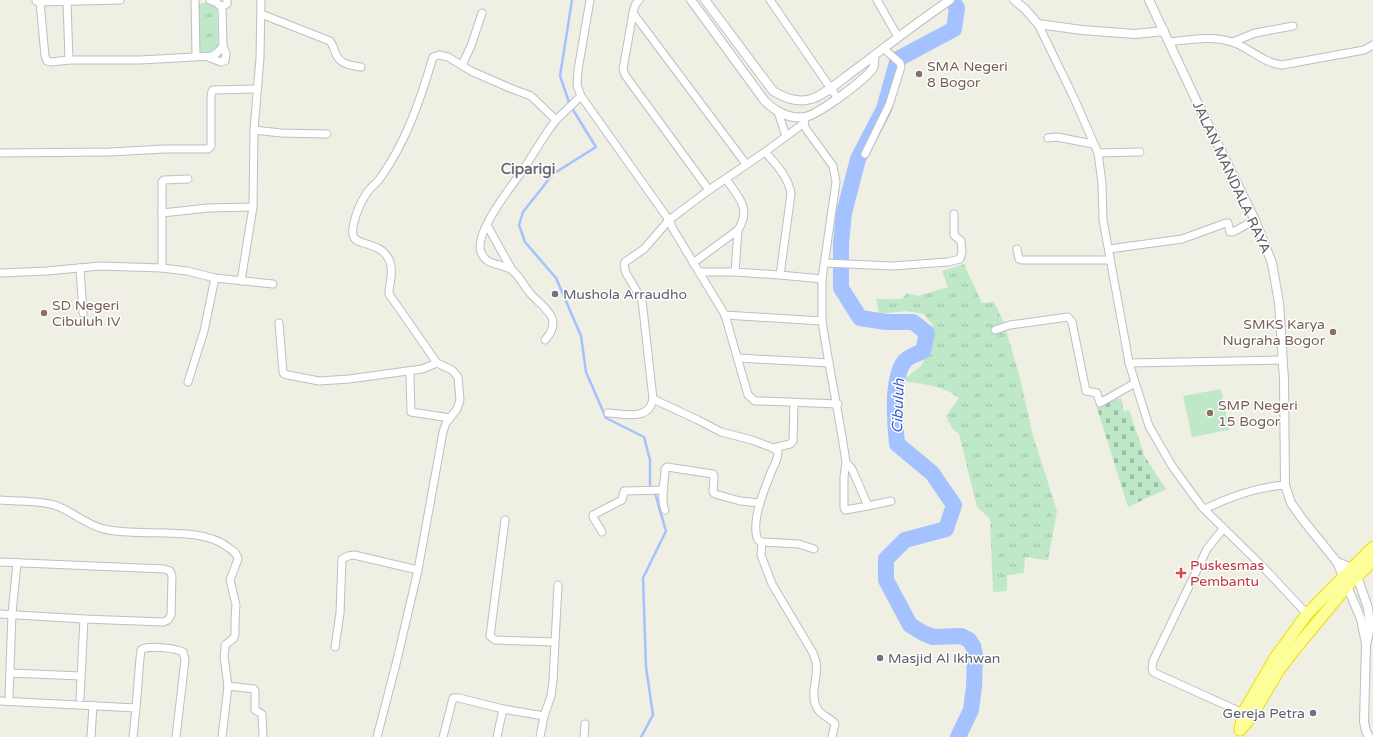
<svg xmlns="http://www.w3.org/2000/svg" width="1373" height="737" viewBox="0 0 1373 737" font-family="'Varela Round',sans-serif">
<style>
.grass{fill:url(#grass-tufts)}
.cemetery{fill:url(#cemetery-stones)}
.green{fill:#bee8c8}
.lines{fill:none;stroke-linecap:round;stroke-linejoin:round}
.stream{stroke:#a3c2ff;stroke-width:2.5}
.river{stroke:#a3c2ff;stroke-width:16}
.minor-casing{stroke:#bdbfc5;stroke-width:9}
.tertiary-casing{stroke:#bdbfc5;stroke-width:10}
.trunk-casing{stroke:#f2de00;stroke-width:13}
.minor{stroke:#fff;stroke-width:7}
.tertiary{stroke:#fff;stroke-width:8}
.trunk{stroke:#fcfe99;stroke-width:11}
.education-dot{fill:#8d6e63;stroke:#fff;stroke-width:1.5}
.worship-dot{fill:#6b7280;stroke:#fff;stroke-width:1.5}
.health-dot{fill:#e0444e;stroke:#fff;stroke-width:1.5}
.labels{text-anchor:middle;stroke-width:3;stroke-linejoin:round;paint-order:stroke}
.education-label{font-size:14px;fill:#785e54;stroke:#fff;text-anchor:start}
.street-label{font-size:14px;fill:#5b5d65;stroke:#fff}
.worship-label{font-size:14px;fill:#5b616d;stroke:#fff;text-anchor:start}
.health-label{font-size:14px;fill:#be3a42;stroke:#fff;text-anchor:start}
.neighbourhood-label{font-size:15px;font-weight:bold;fill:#6c6f77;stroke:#fff}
.water-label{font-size:15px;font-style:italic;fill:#3f62c9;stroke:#fff}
</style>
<defs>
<pattern id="grass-tufts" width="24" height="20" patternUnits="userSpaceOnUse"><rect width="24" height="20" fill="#bee8c8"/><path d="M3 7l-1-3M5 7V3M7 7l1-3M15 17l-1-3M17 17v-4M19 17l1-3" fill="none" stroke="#9dbfa6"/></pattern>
<pattern id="cemetery-stones" width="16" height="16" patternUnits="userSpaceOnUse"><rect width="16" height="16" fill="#bee8c8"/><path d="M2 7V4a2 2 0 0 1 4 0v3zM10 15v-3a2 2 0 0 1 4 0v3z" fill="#9dbfa6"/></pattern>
</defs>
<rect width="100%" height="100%" fill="#efefe3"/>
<g class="grass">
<polygon points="209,1 217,6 218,45 209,54 200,53 199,52 198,5"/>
<path d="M964,264l18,39 12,-1 10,21 16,55 12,54 25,79 -9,49 -23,-3 -1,16 -17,2v16l-14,1 -3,-73 -13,-12 -18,-73 -7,-6 -6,-12 13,-18c-16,-13 -37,-14 -57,-17l19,-15 10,-20 2,-21 -9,-11 -18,-3 -27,3 -3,-15h26l5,-6 11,3 30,-9 -6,-16z"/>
</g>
<polygon class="cemetery" points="1121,398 1124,412 1129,410 1145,457 1166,489 1128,507 1096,405"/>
<polygon class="green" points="1221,389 1229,430 1192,437 1183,396"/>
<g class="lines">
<g class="stream">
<polyline points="572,0 560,76 570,105 596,147 553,174 523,212 519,225 525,242 556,278 581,336 586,372 606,418 644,437 650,460 650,485"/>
<polyline points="641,737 653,715 646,667 643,578 666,531 655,493"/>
</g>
<path class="river" d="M952,0l5,8 -3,21 -56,30 -14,50 -26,50 -14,54 -3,30v45l19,30 26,4h27l14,11 -4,18c-6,3 -16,6 -19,11 -13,18 -9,61 -7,82l35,29 22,32 -8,24 -41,11 -19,19v21l24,45 13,8 10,4 28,-1 8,4 4,6 2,9 -1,32 -3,23 -13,27"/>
<defs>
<g id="minor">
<polyline points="195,0 196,56"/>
<polyline points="590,0 578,70 577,85 581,96 669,220 709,190 765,152 804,123 805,117"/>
<polyline points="639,0 635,5 633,13 623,69 625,75 709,190"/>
<polyline points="770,0 838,99"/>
<polyline points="877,0 898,37"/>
<polyline points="36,1 40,2 120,0"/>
<polyline points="40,2 45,56 47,61 51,62 69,60 140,60 212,56 218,52 223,46 222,8 217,3 210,0"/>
<polyline points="67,2 69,60"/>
<polyline points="221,6 227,4 227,0"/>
<polyline points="633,13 746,164"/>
<path d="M261,14l69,27c3,4 4,7 5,11 5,13 14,13 26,15"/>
<polyline points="1038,24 1074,98 1098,153 1102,183 1103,220 1125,340 1129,363 1149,426 1172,466 1202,507 1263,567 1307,614"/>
<path d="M1168,42c21,-2 44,-7 64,0 18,6 31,21 50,23l82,-15 9,-5"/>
<polyline points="1233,42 1255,33 1293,26"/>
<polyline points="208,57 221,62 225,61 226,54 223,46"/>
<polyline points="462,65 471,46 482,13"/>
<polyline points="778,112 786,136"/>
<polyline points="804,123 806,129 833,166 836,182 822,279 822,321"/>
<polyline points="254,130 281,133 327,134"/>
<polyline points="1048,138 1057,137 1093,144"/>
<polyline points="0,153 110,152 164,149 208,149 211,146 211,97 212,91 213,90 257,89"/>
<polyline points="1098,153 1140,152"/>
<polyline points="865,154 889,105 901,67 900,63 883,48"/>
<polyline points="162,213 208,208 253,207"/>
<polyline points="487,225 512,270"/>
<polyline points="1017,249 1019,259 1022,260 1110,260"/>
<polyline points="1109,249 1182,239 1226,223 1228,223 1230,232 1233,232 1255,220"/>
<path d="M693,263l45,-33c14,-22 0,-33 -12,-51"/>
<polyline points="825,263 892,266 948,262 960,259 962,252 961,241 954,235 954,214"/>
<polyline points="80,268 83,313"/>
<polyline points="162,268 162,182 164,180 188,179"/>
<path d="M699,272h36l45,3 11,-81c-2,-16 -15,-30 -26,-42"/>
<polyline points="735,272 738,230"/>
<polyline points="0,273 47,271 100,266 162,268 187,271 215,278 273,284"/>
<polyline points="780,275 822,279"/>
<polyline points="241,281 253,207 254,130 260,58 261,0"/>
<path d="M725,315l97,6c7,47 17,93 24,141l6,7 16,37 -23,4 -1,-2v-31l2,-15"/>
<polyline points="279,323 283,372 284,374 288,375 319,381 349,379 422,369 437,363"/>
<polyline points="995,330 1010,325 1068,317 1072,322 1086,391 1097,393 1100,403 1135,383"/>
<path d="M545,340c20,-22 -2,-32 -15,-47 -6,-7 -10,-16 -17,-22 -10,-9 -26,-3 -32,-19 -8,-19 33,-69 44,-85 8,-13 16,-26 25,-39l6,-8 25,-24"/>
<polyline points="738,358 829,363"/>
<polyline points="1129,363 1282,360"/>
<polyline points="410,375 411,412 450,418"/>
<polyline points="188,382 204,331 215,278"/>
<path d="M653,399l45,21 23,12 31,8 21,8 5,4c0,7 -3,12 -6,18 -7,18 -22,52 -14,70l4,2 37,2 15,5"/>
<path d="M608,413c17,1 41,8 45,-14l-11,-99 -16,-27 -2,-7 1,-4 19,-13 25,-29 4,9 52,86 23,80 7,6h4l79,3"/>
<polyline points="773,448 790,444 793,441 794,403"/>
<path d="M0,500c18,2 40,0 57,6 16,6 30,19 47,23 35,9 96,-5 125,19 4,3 8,5 9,11l-8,21 6,25 -1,14v15l-1,4 -9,7v4l-1,7 4,30 -6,51"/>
<polyline points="868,506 891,501"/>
<path d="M1205,509c26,-13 51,-22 80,-24"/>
<path d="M665,510c-5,-11 0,-28 0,-41l2,-2 46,7 1,2 -1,16 2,2 25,7 19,2"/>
<polyline points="505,520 490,636 495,640 554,642"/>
<polyline points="1223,529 1207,549 1153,661 1152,668 1153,672 1157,674 1243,713"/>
<polyline points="602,532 593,517 593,515 622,500 624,491 664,490"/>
<path d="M762,542l-1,13 11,29 41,69c1,3 2,6 3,9 3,15 -7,31 1,46 4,8 13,9 18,16l-3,13"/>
<polyline points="0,562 164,569 170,571 172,576 171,615 168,620 163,622 84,619 0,614"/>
<polyline points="335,647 340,613 342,559 348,556 354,555 418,570"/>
<polyline points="10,673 81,676"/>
<polyline points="228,686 254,689 255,691 255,710 262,714 263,737"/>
<polyline points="9,696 12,614 17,563"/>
<polyline points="80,698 84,619"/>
<polyline points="0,701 136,708 133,737"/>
<path d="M136,708l4,-50 1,-8c7,-5 34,-2 42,2l2,8 -9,77"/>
<polyline points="503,709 544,716 551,696 553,681 558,585"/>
<polyline points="91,737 93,705"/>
<path d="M377,737l19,-73 22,-94 25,-138 3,-9 11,-14 3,-9 -2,-23 -6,-7 -15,-7 -48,-69c0,-11 5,-21 1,-32 -8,-22 -35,-15 -37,-27 -2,-12 8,-35 16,-45 4,-5 9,-8 12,-13 25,-35 40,-79 52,-120l6,-2 9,2 23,14 39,17 21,8 25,24"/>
<polyline points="443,737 452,702 453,698 459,698 503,709 497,737"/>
<polyline points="540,737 544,716"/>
<polyline points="584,737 585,724"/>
</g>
<g id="tertiary">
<path d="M691,0l73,100c9,10 26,20 41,17 14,-3 60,-37 68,-49 2,-3 1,-8 1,-12"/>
<path d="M705,0l68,91c12,7 24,12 38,8 13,-3 36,-24 48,-32 30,-23 60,-46 91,-67"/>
<polyline points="1014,0 1025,9 1038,24 1082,30 1135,34 1164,31"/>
<polyline points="1149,0 1197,102 1255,220 1272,263 1279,303 1284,380 1285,485 1291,503 1303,520 1337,562 1361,619 1366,644 1364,722 1366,731 1369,737"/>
<polyline points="1337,562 1352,568 1357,576 1368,608 1370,625 1367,641"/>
</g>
<g id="trunk">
<polyline points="1241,729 1251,717 1279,670 1295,649 1348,585 1373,561"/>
<polyline points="1240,730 1243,713 1275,658 1307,614 1373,547"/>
</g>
</defs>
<use href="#minor" class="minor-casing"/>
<use href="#tertiary" class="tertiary-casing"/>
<use href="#trunk" class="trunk-casing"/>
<use href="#minor" class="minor"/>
<use href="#tertiary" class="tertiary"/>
<use href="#trunk" class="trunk"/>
</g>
<g class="education-dot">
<circle cx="919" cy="74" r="4"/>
<circle cx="44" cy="313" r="4"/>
<circle cx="1333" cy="332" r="4"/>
<circle cx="1210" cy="413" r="4"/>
</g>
<g class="worship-dot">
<circle cx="555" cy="294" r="4"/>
<circle cx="880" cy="658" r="4"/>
<circle cx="1313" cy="713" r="4"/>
</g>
<path class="health-dot" d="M1179 567h4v4h4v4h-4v4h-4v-4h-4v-4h4z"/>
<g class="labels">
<g class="education-label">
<text x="927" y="71">SMA Negeri<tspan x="927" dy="16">8 Bogor</tspan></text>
<text x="52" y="310">SD Negeri<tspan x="52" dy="16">Cibuluh IV</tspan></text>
<text x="1325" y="329" text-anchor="end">SMKS Karya<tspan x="1325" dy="16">Nugraha Bogor</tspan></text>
<text x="1218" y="410">SMP Negeri<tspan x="1218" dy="16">15 Bogor</tspan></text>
</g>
<g class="street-label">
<text transform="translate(1232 177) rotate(65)" y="5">JALAN MANDALA RAYA</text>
</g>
<g class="worship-label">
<text x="563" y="299">Mushola Arraudho</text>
<text x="888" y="663">Masjid Al Ikhwan</text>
<text x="1305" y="718" text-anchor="end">Gereja Petra</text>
</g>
<g class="health-label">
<text x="1190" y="570">Puskesmas<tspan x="1190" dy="16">Pembantu</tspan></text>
</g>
<g class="neighbourhood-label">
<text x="528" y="174">Ciparigi</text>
</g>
<g class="water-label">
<text transform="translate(898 406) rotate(-88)" y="5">Cibuluh</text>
</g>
</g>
</svg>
